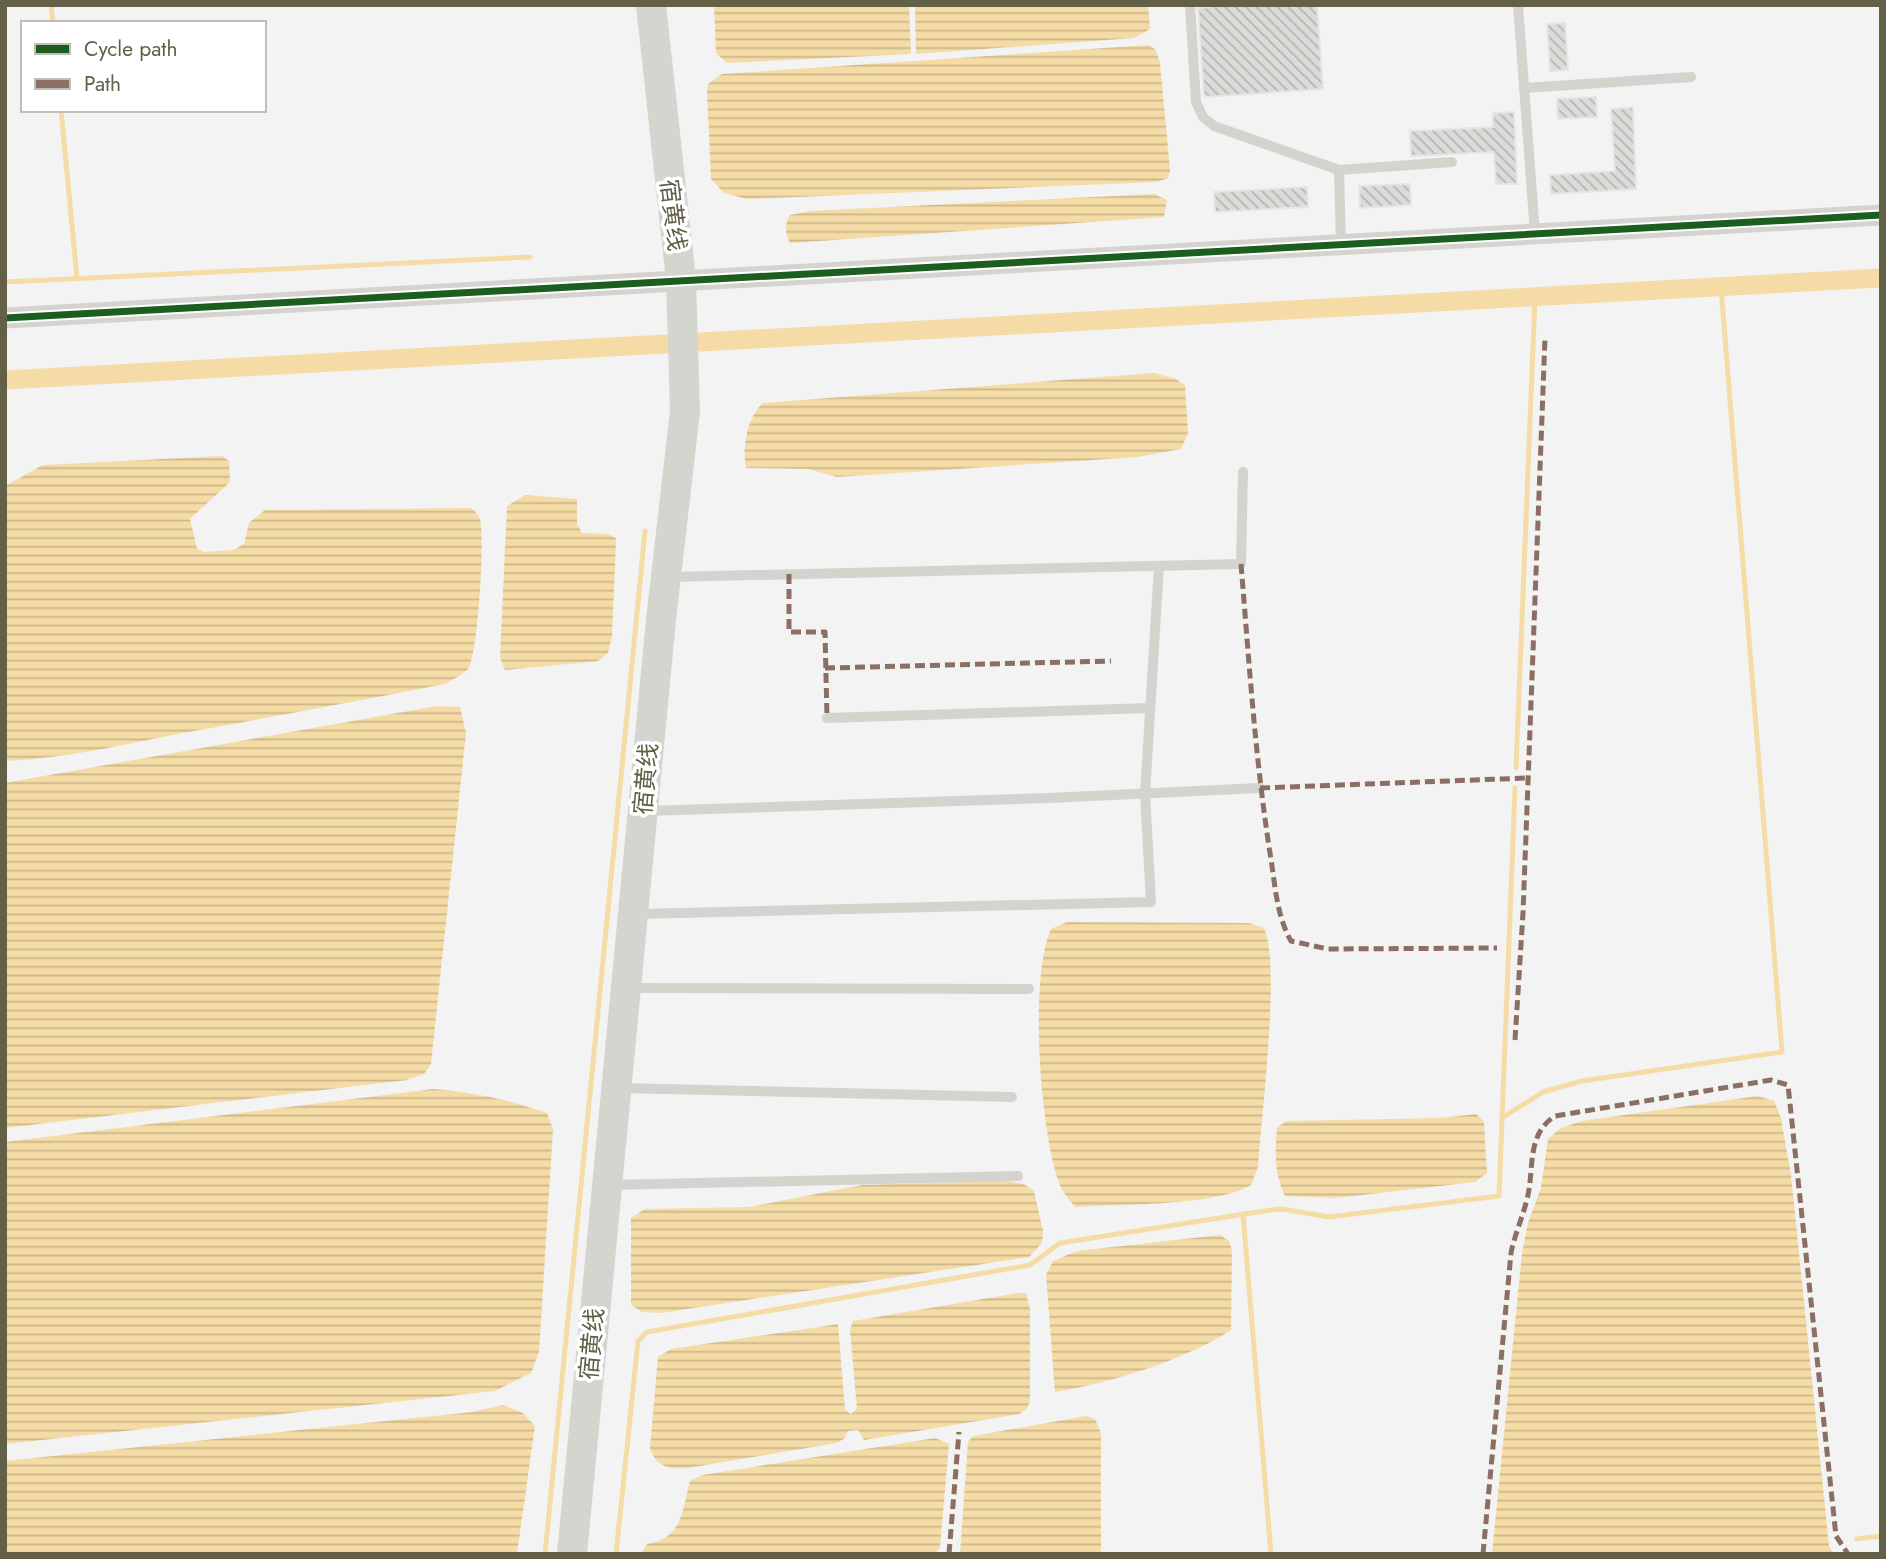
<svg xmlns="http://www.w3.org/2000/svg" width="1886" height="1559" viewBox="0 0 1886 1559" font-family="Jost,'Noto Sans SC',sans-serif">
<style>
.water{fill:url(#water-rules)}
.lines{fill:none;stroke-linecap:round;stroke-linejoin:round}
.stream{stroke:#f5dca7;stroke-width:5}
.canal{stroke:#f5dca7;stroke-width:19}
.building{fill:url(#building-back-hatch);stroke:#e5e6e4;stroke-width:2}
.service{stroke:#d4d3ce;stroke-width:10}
.minor{stroke:#d4d3ce;stroke-width:21}
.secondary{stroke:#d5d5cf;stroke-width:30}
.quiet{stroke:#8d6e63;stroke-width:5;stroke-dasharray:10 5;stroke-linecap:butt}
.cycleway-casing{stroke:#fff;stroke-width:11}
.cycleway{stroke:#1b5e20;stroke-width:7}
.labels{text-anchor:middle;stroke-width:7;stroke-linejoin:round;paint-order:stroke}
.street-label{font-size:24px;fill:#626047;stroke:#fff}
</style>
<defs>
<pattern id="water-rules" width="6" height="5" patternUnits="userSpaceOnUse" patternTransform="scale(1.75)"><rect width="6" height="5" fill="#f5dca7"/><path d="M0 2.5h6" fill="none" stroke="#cab68a"/></pattern>
<pattern id="building-back-hatch" width="6" height="6" patternUnits="userSpaceOnUse" patternTransform="scale(1.75)"><rect width="6" height="6" fill="#dbdcd9"/><path d="M-1 5l2 2M0 0l6 6M5-1l2 2" fill="none" stroke="#b5b6b2"/></pattern>
</defs>
<rect width="100%" height="100%" fill="#f3f3f3"/>
<g class="water">
<polygon points="714,5 909,5 911,54 727,63 716,53"/>
<polygon points="915,5 1148,5 1150,29 1134,38 916,54"/>
<polygon points="1149,45 1156,50 1160,63 1170,170 1168,178 1157,182 747,199 724,193 711,179 707,93 708,84 722,74"/>
<path d="M1154,194l13,6 -3,17 -374,26c-5,-9 -6,-19 0,-28l20,-4z"/>
<path d="M1154,373l20,5 11,7 3,48 -7,16 -43,8 -301,20 -29,-8 -62,-1c-4,-20 1,-51 17,-65z"/>
<path d="M222,456l7,5 1,21 -40,37 7,29 6,4 30,-2 11,-6 5,-21 16,-13 206,-2c3,3 6,5 8,8 7,13 -1,141 -11,153 -5,6 -17,11 -23,15 -87,17 -174,33 -262,49 -62,12 -114,25 -178,28v-275l38,-21z"/>
<polygon points="525,495 577,499 577,524 582,533 608,534 616,538 612,636 608,653 598,661 505,670 500,658 507,506"/>
<polygon points="437,706 460,707 466,733 431,1064 424,1074 407,1080 5,1128 5,783"/>
<path d="M1067,922l182,1 15,5c17,36 -3,191 -6,239l-7,18c-34,21 -132,19 -176,22 -6,-8 -14,-16 -17,-27 -18,-54 -29,-200 -7,-251z"/>
<path d="M433,1089c40,3 76,11 114,24l6,16 -14,223 -8,21 -36,18 -490,53v-302z"/>
<polygon points="1758,1096 1774,1101 1781,1118 1791,1175 1829,1546 1834,1554 1492,1554 1522,1253 1528,1223 1541,1188 1548,1139 1561,1128 1582,1121"/>
<path d="M1476,1114l8,8 3,51 -12,9 -139,16 -51,-2c-11,-22 -10,-44 -8,-68l9,-7 154,-3z"/>
<polygon points="1007,1181 1024,1184 1034,1191 1043,1231 1042,1243 1029,1257 661,1313 642,1312 631,1305 631,1218 645,1209 749,1207 862,1185"/>
<path d="M1220,1235l9,6 3,10 -1,79c-43,29 -124,54 -176,62l-9,-117 7,-14 24,-10z"/>
<path d="M1018,1293h8l4,16v92l-3,8 -8,5 -155,26 -6,-10 -10,1 -3,7 -8,5 -150,25c-18,1 -31,-1 -37,-20l8,-91 13,-8 167,-25 7,86 6,4 6,-5 -7,-79 3,-9z"/>
<polygon points="503,1405 523,1413 535,1426 517,1554 5,1554 5,1461 472,1412"/>
<polygon points="1086,1416 1095,1419 1101,1433 1101,1554 960,1554 968,1442 973,1436"/>
<path d="M935,1438l14,6 -9,103 -5,7h-294l6,-10c36,-6 35,-33 43,-63l13,-6z"/>
</g>
<g class="lines">
<g class="stream">
<polyline points="51,5 53,23"/>
<polyline points="61,110 77,278"/>
<polyline points="5,282 530,257"/>
<polyline points="1516,768 1535,297"/>
<polyline points="1502,1118 1543,1092 1582,1081 1782,1052 1721,287"/>
<polyline points="1243,1214 1271,1554"/>
<polyline points="1857,1539 1881,1536"/>
<polyline points="545,1554 645,531"/>
<polyline points="616,1554 638,1341 647,1332 1030,1265 1060,1243 1264,1211 1282,1209 1329,1217 1499,1196 1515,788"/>
</g>
<g class="canal">
<polyline points="700,342 1881,278"/>
<polyline points="5,380 666,344"/>
</g>
</g>
<g class="building">
<polygon points="1229,5 1317,5 1323,89 1204,97 1198,8"/>
<polygon points="1565,23 1568,70 1550,71 1547,24"/>
<polygon points="1596,97 1597,117 1558,119 1557,99"/>
<polygon points="1633,107 1636,189 1551,194 1550,175 1615,171 1611,109"/>
<polygon points="1514,112 1517,184 1496,184 1494,152 1411,156 1410,131 1493,127 1493,113"/>
<polygon points="1410,184 1411,205 1360,208 1359,186"/>
<polygon points="1307,187 1308,207 1215,212 1214,192"/>
</g>
<g class="lines">
<g class="service">
<polyline points="1190,5 1196,102 1203,117 1214,126 1339,170 1452,162"/>
<polyline points="1518,5 1535,234"/>
<polyline points="1524,88 1691,77"/>
<polyline points="1339,170 1341,244"/>
<polyline points="669,577 1241,564 1243,472"/>
<polyline points="827,718 1150,708"/>
<polyline points="646,811 1049,798 1260,788"/>
<polyline points="636,914 1151,902 1145,794 1159,566"/>
<polyline points="629,988 1029,989"/>
<polyline points="619,1088 1012,1097"/>
<polyline points="610,1185 1018,1176"/>
</g>
<polyline class="minor" points="5,318 1881,215"/>
<polyline class="secondary" points="572,1554 661,620 685,411 681,280 651,5"/>
<g class="quiet">
<path d="M1241,564c8,96 14,193 29,289 5,29 6,62 21,88l37,8 169,-1"/>
<polyline points="789,574 789,632 825,632 827,718"/>
<polyline points="825,668 1111,661"/>
<polyline points="1260,788 1527,778"/>
<polyline points="1515,1040 1523,913 1545,338"/>
<polyline points="949,1554 959,1432"/>
<path d="M1483,1554l28,-301c4,-20 13,-39 17,-58 6,-29 -1,-61 27,-79l216,-36 17,5 48,451 12,18"/>
</g>
<defs>
<polyline id="cycleway" points="5,318 1881,215"/>
</defs>
<use href="#cycleway" class="cycleway-casing"/>
<use href="#cycleway" class="cycleway"/>
</g>
<g class="labels">
<g class="street-label">
<text transform="translate(673 215) rotate(83)" y="8">宿黄线</text>
<text transform="translate(646 779) rotate(-85)" y="8">宿黄线</text>
<text transform="translate(592 1344) rotate(-85)" y="8">宿黄线</text>
</g>
</g>
<rect width="1886" height="1559" fill="none" stroke="#626047" stroke-width="14"/>
<rect x="21" y="21" width="245" height="91" fill="#ffffff" stroke="#c0bfb5" stroke-width="2"/>
<rect x="35" y="44" width="35" height="10" fill="#1b5e20" stroke="#c0bfb5" stroke-width="2"/>
<text x="84" y="56" font-size="21" fill="#626047">Cycle path</text>
<rect x="35" y="79" width="35" height="10" fill="#8d6e63" stroke="#c0bfb5" stroke-width="2"/>
<text x="84" y="91" font-size="21" fill="#626047">Path</text>
</svg>
